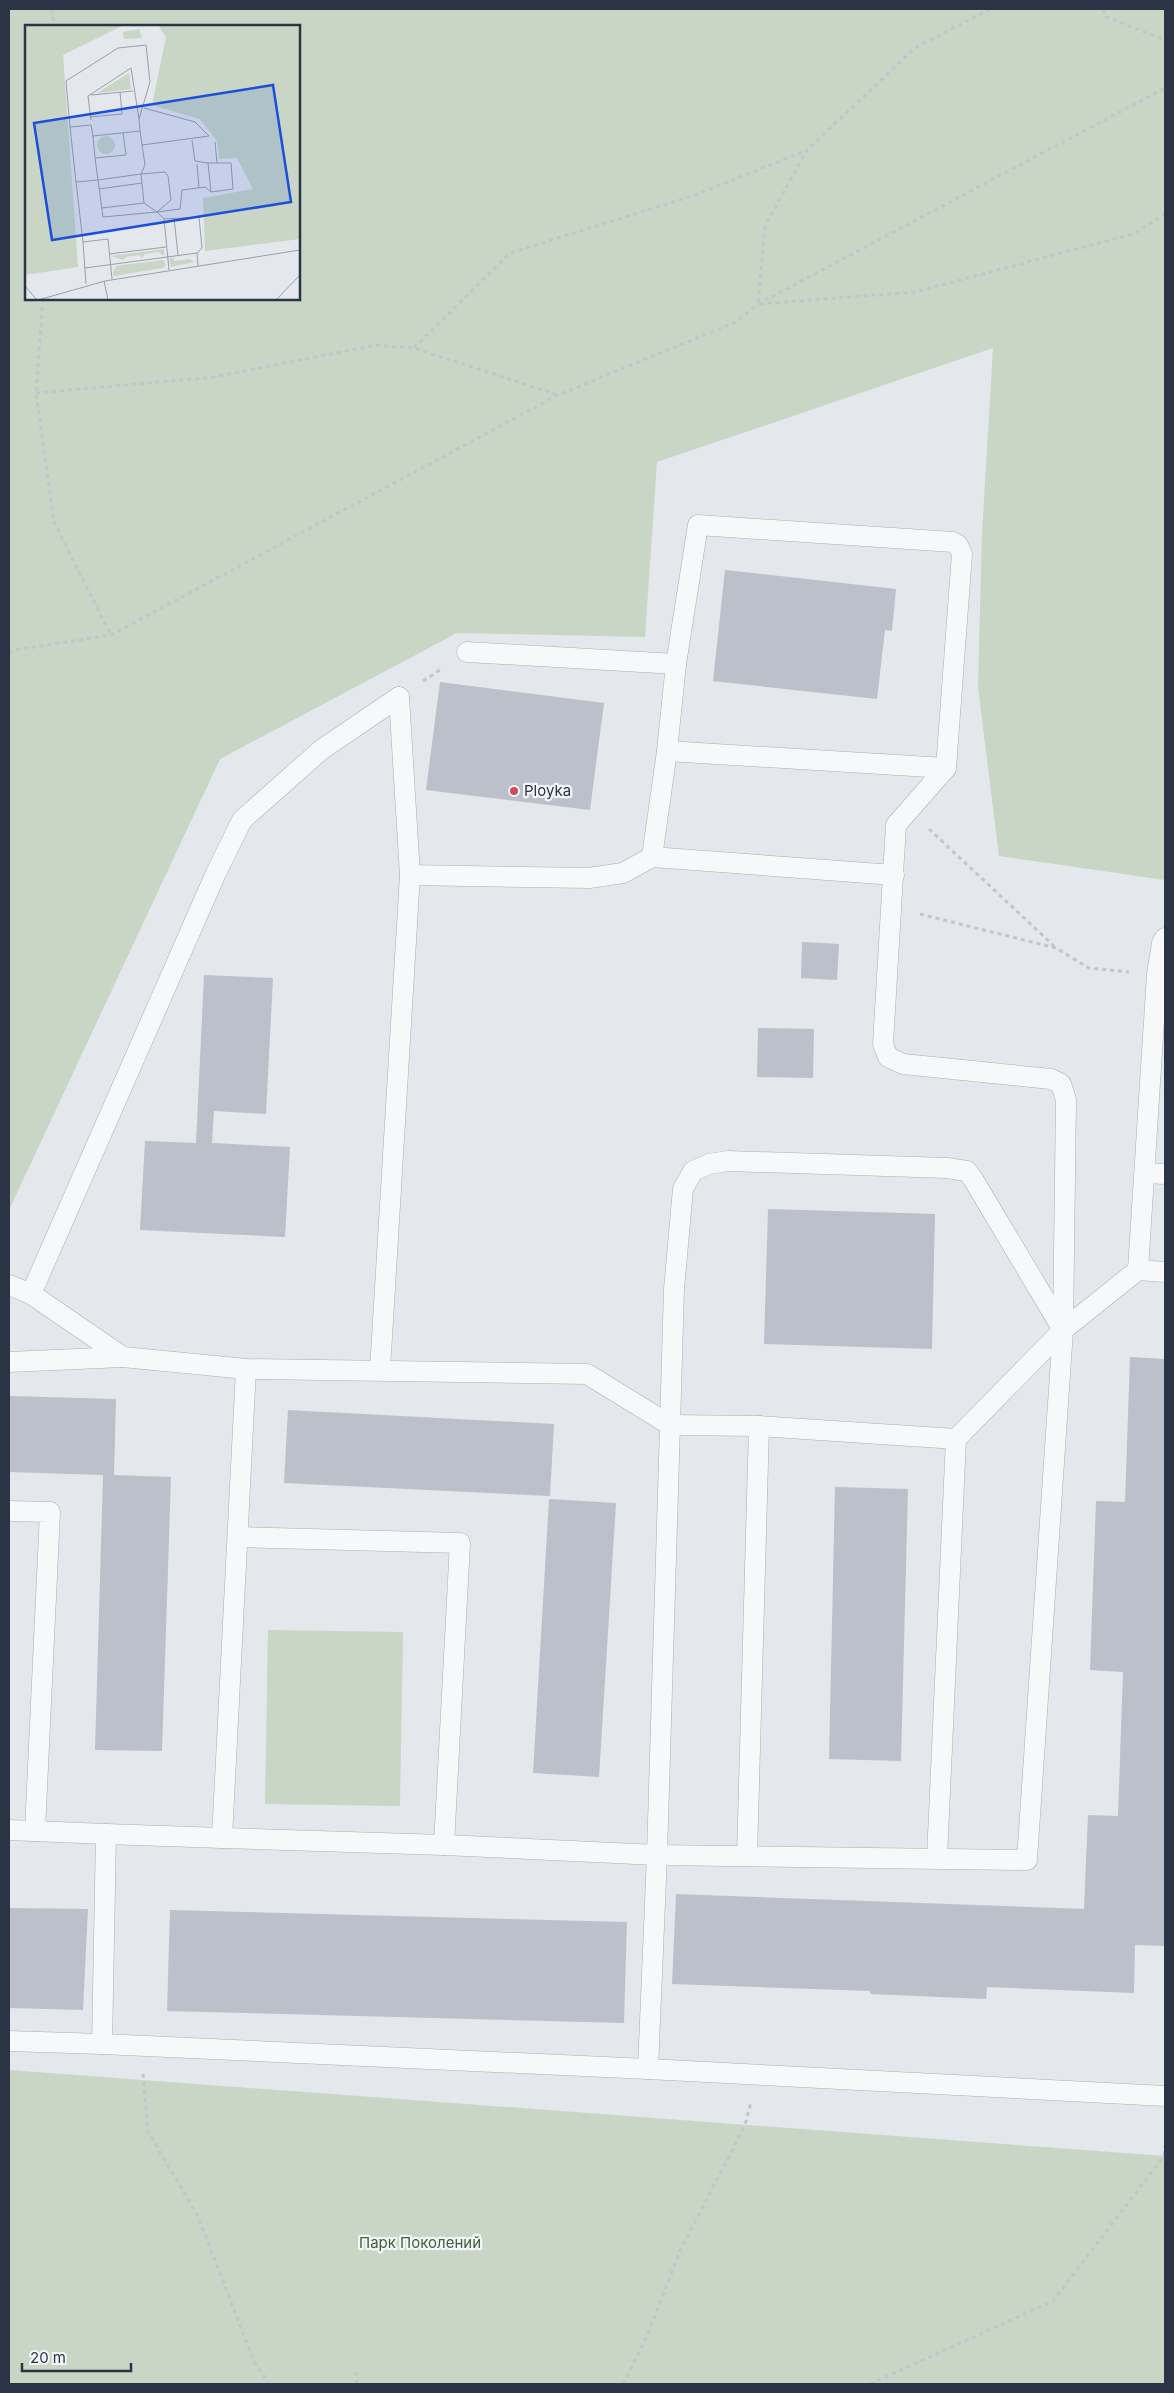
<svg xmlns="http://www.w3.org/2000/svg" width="1174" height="2393" viewBox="0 0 1174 2393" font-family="Inter,sans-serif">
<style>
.green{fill:#c9d6c5;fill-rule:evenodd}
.building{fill:#bbc0ca}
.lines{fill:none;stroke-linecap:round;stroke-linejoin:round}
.lane-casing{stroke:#a9aeb7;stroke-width:21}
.path{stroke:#c2c5cb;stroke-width:3;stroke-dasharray:4 4;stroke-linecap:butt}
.lane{stroke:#f7f8fa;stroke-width:20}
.poi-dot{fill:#d1495b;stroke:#f4f6f9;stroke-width:2}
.labels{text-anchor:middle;stroke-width:4.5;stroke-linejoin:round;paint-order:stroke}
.poi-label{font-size:15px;fill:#2b3445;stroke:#f4f6f9;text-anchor:start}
.park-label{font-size:15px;fill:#3f6138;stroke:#f4f6f9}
.inset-road{fill:none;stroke:#9a9fa9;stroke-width:1}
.view{fill:#1d4ed8;fill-opacity:0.15;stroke:#1d4ed8;stroke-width:2.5}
.inset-edge{fill:none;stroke:#2b3445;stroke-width:2.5}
</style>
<rect width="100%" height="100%" fill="#e4e7ec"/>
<g class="green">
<path d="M9,9h1156v871l-166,-24 -21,-169 4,-154 11,-185 -336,114 -12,175 -188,-4 -237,126 -211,451zM26,26h273v273h-273z"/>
<polygon points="268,1630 403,1632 400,1806 265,1804"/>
<polygon points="9,2070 1165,2156 1165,2384 9,2384"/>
</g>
<g class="building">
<polygon points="725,570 896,589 892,631 885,630 877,699 713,681"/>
<polygon points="440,682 604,703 590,810 426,790"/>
<polygon points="802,942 839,944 837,980 801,978"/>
<polygon points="204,975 273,978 266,1114 214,1111 212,1143 290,1147 285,1237 140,1230 145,1141 196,1143"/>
<polygon points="758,1028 814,1029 813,1078 757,1077"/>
<polygon points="768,1209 935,1214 932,1349 764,1344"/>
<polygon points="1130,1357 1165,1359 1165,1946 1135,1945 1134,1993 987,1987 986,1999 871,1994 870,1991 672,1984 676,1894 1084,1909 1088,1815 1118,1816 1123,1672 1090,1670 1096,1501 1125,1502"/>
<polygon points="9,1396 116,1399 114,1475 171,1477 162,1751 95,1750 103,1475 9,1472"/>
<polygon points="288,1410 554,1424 550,1496 284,1483"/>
<polygon points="835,1487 908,1489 901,1761 829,1759"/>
<polygon points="549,1499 616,1503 599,1777 533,1773"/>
<polygon points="9,1908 88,1909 83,2010 9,2008"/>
<polygon points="170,1910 627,1922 624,2023 167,2011"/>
</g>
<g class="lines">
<defs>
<g id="lane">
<polygon points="698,525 953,542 958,545 962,554 946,768 667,751 676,664"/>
<polyline points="467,652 676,664"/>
<polyline points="946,768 896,825 883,1044 888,1057 903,1064 1051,1079 1061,1084 1066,1100 1063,1330 956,1439"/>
<polyline points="652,857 894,875"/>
<polyline points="410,875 589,878 623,873 652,857 667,751"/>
<polyline points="1145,1173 1165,1174"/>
<polyline points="1138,1270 1157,974 1162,943 1165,938"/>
<polyline points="1165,1272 1138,1270 1063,1330 1027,1860 657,1855 648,2069 1165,2096"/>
<polyline points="9,1285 31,1294 123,1357 246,1369 587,1374 670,1425 674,1289 683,1189 693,1171 709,1164 728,1161 947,1168 967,1171 973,1179 1063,1330"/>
<polyline points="31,1294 216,873 242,820 321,750 399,697"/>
<polyline points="9,1362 123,1357"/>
<polyline points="380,1370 410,875 399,697"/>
<polyline points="9,1511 50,1512 35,1831"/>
<polyline points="239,1537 460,1543 444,1845 657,1855 670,1425 759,1426 956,1439 937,1858"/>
<polyline points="9,1830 106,1834"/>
<polyline points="222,1838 444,1845"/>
<polyline points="747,1856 759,1426"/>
<polyline points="9,2041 102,2044 106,1834 222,1838 246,1369"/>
<polyline points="102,2044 648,2069"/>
</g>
</defs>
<use href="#lane" class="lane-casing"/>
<g class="path">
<polyline points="51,9 55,26"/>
<polyline points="990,9 915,48 807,150 765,226 758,304 915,292 1133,234 1165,214"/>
<polyline points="1103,9 1106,17 1165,40"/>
<polyline points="43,299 36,393 54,522 111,635"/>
<polyline points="414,348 510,253 695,195 807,150"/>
<polyline points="36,393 214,377 376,345 414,348 558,395"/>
<polyline points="9,654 15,650 111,635 558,395 736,322 758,304 1165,88"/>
<polyline points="423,681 443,668"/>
<polyline points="929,829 1054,946"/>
<polyline points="920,914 1056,948 1089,968 1129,972"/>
<polyline points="143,2074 148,2132 197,2214 253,2359 269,2384"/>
<polyline points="356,2372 357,2384"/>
<polyline points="623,2384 647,2336 680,2251 745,2125 751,2102"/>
<polyline points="870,2384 1053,2301 1164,2156 1165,2146"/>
</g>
<use href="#lane" class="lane"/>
</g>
<circle class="poi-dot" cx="514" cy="791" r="5"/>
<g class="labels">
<g class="poi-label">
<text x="524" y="796">Ployka</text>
</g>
<g class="park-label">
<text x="420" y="2248">Парк Поколений</text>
</g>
</g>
<g transform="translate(25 25)">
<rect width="275" height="275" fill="#e4e7ec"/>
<path d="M0,0h99l-61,30 15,212 -53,8zM133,0h142v214l-95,12 -2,-53 50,-9 -16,-31 -18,1 -2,-18 -17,-22 -48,-14 14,-68zM114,4l3,9 -18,1 -1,-7zM104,48l2,16 -34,4zM72 120a9 9 0 1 1 18 0a9 9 0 1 1-18 0ZM139,224v7l-6,-4 -13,2 -3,4 -3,-3 -13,2 -3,3 -12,-4zM148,232l1,4 16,-2 4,3 -23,5 -2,-7zM138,235l3,5 -3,3 -49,8 -1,-3 3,-7z" fill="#c9d6c5"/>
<path class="inset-road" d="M66,70l42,-4M63,71l43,-28 8,51M63,71l3,24M119,83l51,14 14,14M65,92l32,-3 -2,-22M45,102l6,55M115,106l-1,-12 11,-37 -4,-37 -28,3 -52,33 4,46 21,-2 2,11 47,-5 5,34 -4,9 24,-2 3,4 3,24 -14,12M68,111l2,22M167,115l3,21 13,2M190,117l2,21M117,120l67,-9M183,138h23l2,26 -22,3zM172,139l2,24M74,164l43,-6M119,178l13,9 23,-3 2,-19 23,-3 6,5M77,183l42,-5 -3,-29 -43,6 -3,-22 31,-3 -3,-22M149,193l4,37M139,194l35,-2 3,31 -5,5 1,13M58,217l3,42M84,229l57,-7M60,243l112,-15M87,254l-4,-40 -25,3 -7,-60 22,-2 5,37 54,-5 7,7 5,51M79,256l4,19M0,261l12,14M13,275l67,-19 195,-31M251,275l24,-25"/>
<path class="view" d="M248,60l18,117 -239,38 -18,-117z"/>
<rect width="275" height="275" class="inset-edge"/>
</g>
<rect width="1174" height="2393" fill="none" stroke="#2b3445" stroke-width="20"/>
<path d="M22 2363v8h109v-8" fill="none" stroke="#2b3445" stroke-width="2.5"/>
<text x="30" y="2363" font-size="15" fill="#2b3445" stroke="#f4f6f9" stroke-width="4" paint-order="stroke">20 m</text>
</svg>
